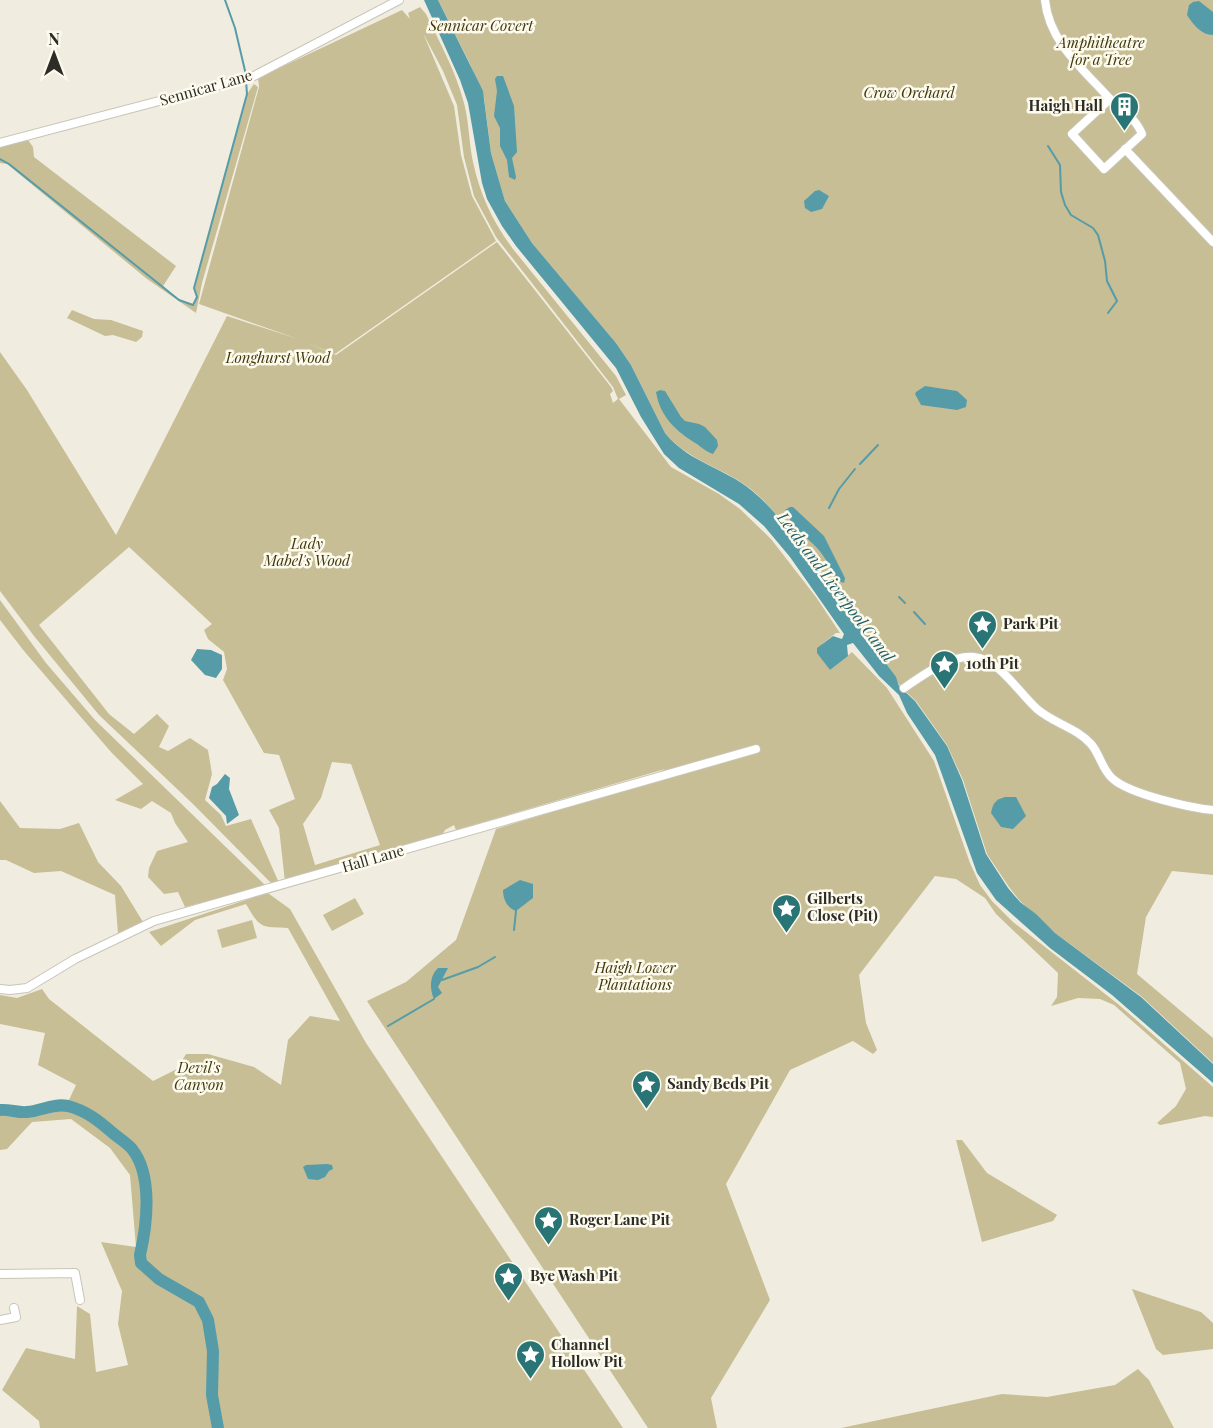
<svg xmlns="http://www.w3.org/2000/svg" width="1213" height="1428" viewBox="0 0 1213 1428" font-family="'Playfair Display',serif">
<style>
.green{fill:#c7be95;fill-rule:evenodd}
.water{fill:#559ca8}
.lines{fill:none;stroke-linecap:round;stroke-linejoin:round}
.stream{stroke:#559ca8;stroke-width:2}
.river{stroke:#559ca8;stroke-width:12}
.minor-casing{stroke:#c7c5b9;stroke-width:10}
.minor{stroke:#fff;stroke-width:8}
.labels{text-anchor:middle;stroke-width:5;stroke-linejoin:round;paint-order:stroke}
.park-label{font-size:15px;font-style:italic;fill:#40370a;stroke:#fdfaee}
.street-label{font-size:15px;fill:#2d2c27;stroke:#fdfaee}
.poi-label{font-size:15px;font-weight:bold;fill:#2d2c27;stroke:#fdfaee;text-anchor:start}
.water-label{font-size:16px;font-style:italic;fill:#225e67;stroke:#fdfaee}
</style>
<rect width="100%" height="100%" fill="#f0ede0"/>
<g class="green">
<path d="M438,0h775v875l-41,-4 -26,46 -9,57 76,64v25l-72,-67 -86,-63 -35,-32 -11,-14 -22,-33 -24,-74 -16,-35 -31,-44 -16,-15 -11,-19c-14,-13 -24,-33 -35,-48 -29,-41 -57,-84 -92,-120 -29,-30 -70,-34 -97,-66l-34,-68 -15,-22 -84,-100 -27,-42 -14,-48 -7,-56 -14,-33z"/>
<path d="M420,7l6,7c14,29 30,58 38,89 5,19 5,40 9,59 7,33 20,60 40,87l103,127 10,19 -7,4 52,68 48,27 21,15 31,30 45,58 24,36h-4l-14,11 8,26 22,-18 35,36 47,73 36,102 10,22 12,16 21,21 105,82 95,83v30l-8,-1 -45,9 -3,-2 19,-17 10,-17 -6,-26 -66,-58 -14,-6 -22,-1 -27,8 6,-9 1,-24 -62,-59 -11,-16 -29,-19 -21,-3 -76,99 7,48 11,27 -4,4 -20,-13 -63,29 -64,114 44,116 -59,98 6,30h-69l-281,-427 39,-19 50,-42 40,-111 125,-38 44,-22 -209,61 -2,-5 -9,5 -6,10 -154,42 -6,-54 -10,-18 26,-11 -16,-44 -15,-2 -41,-73 4,-11 -3,-17 -16,-13 -4,-9 8,-6 -83,-77 -90,78 70,89 25,20 23,-20 12,12 -10,21 9,4 22,-13 18,12 4,24 -7,26 16,15 5,11 25,-7 28,64 -7,1 -78,-79 -95,-90 -65,-79 -34,-45v-239l27,38 89,145 111,-219 71,23 -99,-35 60,-217 -1,-9 144,-68 8,9 -2,-6zM423,33l20,38 14,34 7,52 10,39 22,41 117,150 5,12 -5,4 -3,-9 3,-3 -2,-4 -114,-145 -161,113 -29,-12 28,11 161,-113 -24,-45 -11,-41 -7,-49zM332,762l19,2 29,81 -65,20 -12,-41 18,-26z"/>
<polygon points="254,84 258,87 202,283 196,313 147,279 7,164 0,163 0,147 28,140 33,147 34,157 176,266 163,286 179,300 193,305 197,297 194,288 247,94"/>
<polygon points="72,310 94,319 111,320 143,331 142,337 136,342 113,335 105,336 67,318"/>
<polygon points="0,600 46,663 95,720 266,886 185,907 178,892 164,894 148,877 149,868 157,851 188,842 175,823 171,813 152,801 141,809 115,800 143,784 111,752 24,651 0,620"/>
<polygon points="0,801 20,828 60,829 79,823 98,862 121,886 143,922 118,934 115,895 61,871 34,873 6,860 0,860"/>
<path d="M265,891l25,18 76,134 257,385h-583l-1,-7 -37,-31 24,-42 49,11 2,-53 13,8 6,58 32,-7 -10,-41 4,-33 -21,-49 35,5 -6,-72 -20,-27 -39,-29 -39,3 -25,27 -7,1v-35l20,1 13,-11 36,-5 7,-15 -38,-20 7,-32 -45,-9v-29l17,3 25,-9 7,10 104,82 24,-12 9,-15h22l46,13 27,18 7,-45 22,-24 30,5 -52,-93c-28,-1 -28,0 -42,-24l-51,16 -34,26 -12,-14 103,-34z"/>
<polygon points="355,898 364,914 332,931 323,915"/>
<polygon points="252,920 257,938 222,948 217,930"/>
<polygon points="962,1140 987,1173 1057,1215 1053,1221 982,1242 956,1140"/>
<polygon points="1132,1289 1201,1312 1213,1323 1213,1349 1163,1355 1156,1349"/>
<polygon points="1138,1369 1149,1380 1174,1428 841,1428 1002,1394 1047,1397 1115,1385"/>
</g>
<g class="water">
<path d="M424,0h14l45,91 8,62 14,48 27,42 84,100 15,22 34,68c26,32 64,35 93,63 19,17 35,39 50,59 30,40 58,82 88,122l3,9 16,15 32,45 15,34 24,74 22,34 12,14 16,12 19,19 86,64 72,67v19l-101,-88 -62,-47 -54,-48 -19,-27 -42,-118 -28,-42 -8,-18 -20,-19 -26,-33 -6,2 1,11 -18,14 -13,-17v-5l16,-12 9,3 2,-5 -54,-77 -26,-31 -25,-22 -60,-36 -15,-14 -23,-37 -25,-49 -100,-122 -14,-20 -15,-27 -5,-16 -14,-80 -8,-23z"/>
<path d="M1199,1l14,11v23c-12,0 -20,-11 -26,-20l2,-10 4,-3z"/>
<polygon points="497,76 503,76 514,106 517,152 512,158 516,177 515,180 509,177 507,160 500,146 500,128 494,116 497,91 495,79"/>
<polygon points="819,190 829,196 822,209 811,212 805,208 804,201 815,191"/>
<polygon points="925,386 957,391 967,400 966,407 957,410 921,405 915,394 916,392"/>
<path d="M660,390l5,1 16,26 4,4 14,3 6,3 12,13 1,6 -5,8c-6,-2 -11,-6 -16,-10 -20,-12 -37,-27 -41,-52z"/>
<path d="M790,507h3l31,29 21,42 -1,5 -5,-2c-7,-10 -13,-23 -21,-32 -11,-12 -27,-22 -33,-39z"/>
<polygon points="197,649 211,650 222,655 222,669 216,678 205,675 191,660"/>
<polygon points="225,774 230,778 229,789 239,815 227,824 226,816 209,798 212,787 217,784"/>
<path d="M1005,797h11l10,19 -13,13 -12,-2 -10,-14c2,-10 4,-13 14,-16z"/>
<path d="M520,880l13,4v14l-17,13c-9,-3 -13,-12 -13,-21z"/>
<path d="M438,968h10l-10,19 4,6 -8,6c-5,-11 -4,-24 4,-31z"/>
<polygon points="327,1164 332,1165 333,1169 329,1171 325,1177 318,1180 308,1179 303,1167 306,1165"/>
</g>
<g class="lines">
<g class="stream">
<polyline points="225,0 235,28 246,75"/>
<polyline points="1048,146 1060,165 1061,192 1065,205 1071,215 1093,228 1098,235 1105,261 1107,281 1117,301 1108,313"/>
<polyline points="0,159 9,164 179,300 193,305 197,297 194,288 247,94 246,81"/>
<polyline points="860,464 878,445"/>
<polyline points="829,508 839,489 855,469"/>
<polyline points="899,597 905,603"/>
<polyline points="914,612 925,624"/>
<polyline points="514,930 516,911"/>
<polyline points="442,980 478,967 495,957"/>
<polyline points="388,1026 434,999"/>
</g>
<path class="river" d="M0,1110c9,-1 18,3 27,2 14,-1 26,-9 41,-6 19,5 31,15 46,28 6,5 13,9 18,15 21,26 15,76 8,106l1,8 18,16 40,23 9,18 5,31 -1,44 6,33"/>
<defs>
<g id="minor">
<path d="M1045,0c4,42 38,69 65,99"/>
<path d="M1110,99c11,7 27,22 32,35l-38,35 -32,-35z"/>
<polyline points="0,143 254,76 399,0"/>
<polyline points="1125,149 1213,242"/>
<path d="M904,688c19,-13 46,-33 70,-31 25,2 45,36 63,52 16,14 40,19 54,35 9,10 11,26 22,35 17,15 77,29 100,31"/>
<polyline points="0,989 10,990 27,988 75,959 154,921 756,749"/>
<polyline points="0,1274 75,1273 80,1300"/>
<polyline points="0,1320 16,1317 14,1308"/>
</g>
</defs>
<use href="#minor" class="minor-casing"/>
<use href="#minor" class="minor"/>
</g>
<defs>
<symbol id="building-pin" viewBox="-11 -11 22 30"><path d="M0 17L-7.5 6A9.5 9.5 0 1 1 7.5 6Z" fill="#297475" stroke="#fdfaee"/><path d="M-4-6H4V6H1V3H-1V6H-4ZM-2.5-4.3h1.7v1.8h-1.7ZM.8-4.3h1.7v1.8H.8ZM-2.5-1h1.7V.8h-1.7ZM.8-1h1.7V.8H.8Z" fill="#fff"/></symbol>
<symbol id="sight-pin" viewBox="-11 -11 22 30"><path d="M0 17L-7.5 6A9.5 9.5 0 1 1 7.5 6Z" fill="#297475" stroke="#fdfaee"/><path d="M0-6L1.8-2.2L6-1.7L2.9 1.2L3.7 5.4L0 3.3L-3.7 5.4L-2.9 1.2L-6-1.7L-1.8-2.2Z" fill="#fff"/></symbol>
</defs>
<g fill-rule="evenodd">
<use href="#building-pin" x="1108" y="90" width="33" height="45"/>
<use href="#sight-pin" x="966" y="608" width="33" height="45"/>
<use href="#sight-pin" x="928" y="648" width="33" height="45"/>
<use href="#sight-pin" x="770" y="892" width="33" height="45"/>
<use href="#sight-pin" x="630" y="1068" width="33" height="45"/>
<use href="#sight-pin" x="532" y="1204" width="33" height="45"/>
<use href="#sight-pin" x="492" y="1260" width="33" height="45"/>
<use href="#sight-pin" x="514" y="1338" width="33" height="45"/>
</g>
<g class="labels">
<g class="park-label">
<text x="481" y="31">Sennicar Covert</text>
<text x="1101" y="48">Amphitheatre<tspan x="1101" dy="17">for a Tree</tspan></text>
<text x="909" y="98">Crow Orchard</text>
<text x="278" y="363">Longhurst Wood</text>
<text x="307" y="549">Lady<tspan x="307" dy="17">Mabel's Wood</tspan></text>
<text x="635" y="973">Haigh Lower<tspan x="635" dy="17">Plantations</tspan></text>
<text x="199" y="1073">Devil's<tspan x="199" dy="17">Canyon</tspan></text>
</g>
<g class="street-label">
<text transform="translate(206 88) rotate(-16)" y="5">Sennicar Lane</text>
<text transform="translate(373 859) rotate(-16)" y="5">Hall Lane</text>
</g>
<g class="poi-label">
<text x="1103" y="111" text-anchor="end">Haigh Hall</text>
<text x="1003" y="629">Park Pit</text>
<text x="966" y="669">10th Pit</text>
<text x="807" y="904">Gilberts<tspan x="807" dy="17">Close (Pit)</tspan></text>
<text x="667" y="1089">Sandy Beds Pit</text>
<text x="569" y="1225">Roger Lane Pit</text>
<text x="530" y="1281">Bye Wash Pit</text>
<text x="551" y="1350">Channel<tspan x="551" dy="17">Hollow Pit</tspan></text>
</g>
<g class="water-label">
<text transform="translate(836 587) rotate(53)" y="6">Leeds and Liverpool Canal</text>
</g>
</g>
<g transform="translate(54 54)" stroke="#fdfaee" stroke-width="4.5" paint-order="stroke">
<path d="M0-4.5L10 22L0 15L-10 22Z" fill="#2d2c27"/>
<text y="-9" font-size="16" font-weight="bold" text-anchor="middle" fill="#2d2c27">N</text>
</g>
</svg>
